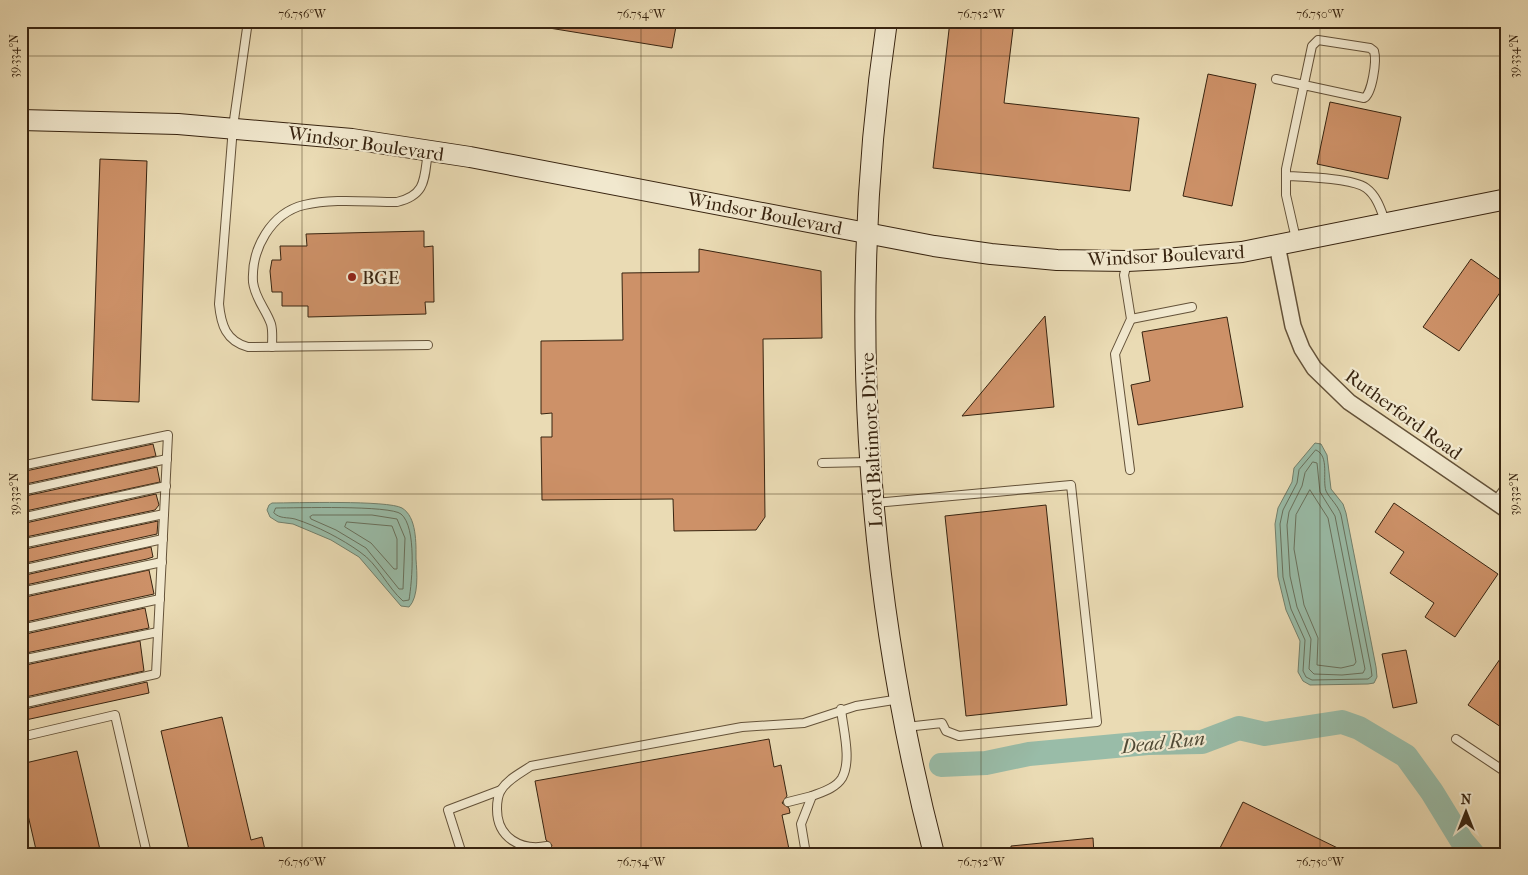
<svg xmlns="http://www.w3.org/2000/svg" width="1528" height="875" viewBox="0 0 1528 875" font-family="'IM FELL French Canon',serif">
<style>
.water{fill:#99bca8;stroke:#727f6b}
.lines{fill:none;stroke-linecap:round;stroke-linejoin:round}
.shore{stroke:#68705c;stroke-width:1}
.river{stroke:#99bca8;stroke-width:24}
.building{fill:#cd9168;stroke:#382410}
.lane-casing{stroke:#645239;stroke-width:10}
.street-casing{stroke:#645239;stroke-width:18}
.secondary-casing{stroke:#382410;stroke-width:22}
.lane{stroke:#f1e8ce;stroke-width:8}
.street{stroke:#f1e8ce;stroke-width:15}
.secondary{stroke:#f1e8ce;stroke-width:20}
.ticks{fill:none;stroke:#382410;stroke-width:1;stroke-opacity:0.45}
.poi-dot{fill:#8f2418;stroke:#f1e8ce;stroke-width:2}
.labels{text-anchor:middle;stroke-width:4.5;stroke-linejoin:round;paint-order:stroke}
.street-label{font-size:19px;fill:#382410;stroke:#f1e8ce}
.poi-label{font-size:19px;fill:#382410;stroke:#f1e8ce;text-anchor:start}
.water-label{font-size:20px;font-style:italic;fill:#504a36;stroke:#f1e8ce}
.neatline{fill:none;stroke:#382410;stroke-width:2}
.ticks-label{font-size:12px;text-anchor:middle;fill:#382410}
</style>
<rect width="100%" height="100%" fill="#eadbb4"/>
<filter id="stains"><feTurbulence type="fractalNoise" baseFrequency=".004" numOctaves="4"/><feColorMatrix values="0 0 0 0 .2 0 0 0 0 .09 0 0 0 0 .02 0 0 0 .5 -.17"/></filter>
<radialGradient id="worn" r=".72"><stop offset=".6" stop-color="#630" stop-opacity="0"/><stop offset="1" stop-color="#630" stop-opacity=".3"/></radialGradient>
<g class="water">
<polygon points="1315,443 1321,444 1327,455 1331,489 1343,504 1346,513 1376,667 1377,677 1374,683 1368,684 1310,685 1303,681 1298,672 1300,641 1286,610 1278,577 1275,524 1278,508 1292,482 1294,468"/>
<path d="M272,503c22,0 116,-3 130,5 15,9 14,36 14,51 1,13 3,38 -7,48l-8,-1 -42,-49 -28,-17 -38,-16 -15,-2 -8,-5 -3,-7 2,-5z"/>
</g>
<g class="lines">
<g class="shore">
<path d="M1316,450c14,6 6,29 10,41 4,8 12,14 15,24l30,153 1,8 -4,3 -56,1 -6,-3 -3,-6 2,-31 -14,-31 -8,-32 -3,-53 3,-14 14,-27 2,-13z"/>
<polygon points="1313,462 1317,463 1320,492 1335,516 1365,669 1363,673 1342,675 1314,674 1309,669 1311,639 1297,607 1290,576 1287,525 1289,512 1302,486 1305,473"/>
<polygon points="1310,490 1328,518 1356,662 1354,665 1341,668 1317,665 1318,638 1304,605 1294,549 1296,515"/>
<path d="M276,508c20,0 114,-3 125,6 16,13 11,68 8,86l-6,1c-16,-14 -25,-37 -43,-49 -18,-13 -43,-26 -65,-33 -8,-2 -15,0 -21,-6z"/>
<polygon points="313,515 372,515 397,519 405,538 403,589 399,589 366,548 336,530 311,519 310,517"/>
<polygon points="347,522 392,526 397,539 397,569 394,569 371,543 345,527"/>
</g>
<polyline class="river" points="941,765 986,763 1029,754 1148,743 1202,742 1239,728 1265,734 1342,722 1359,728 1406,756 1432,792 1462,841 1473,854"/>
</g>
<g class="building">
<polygon points="543,21 677,21 672,48 543,27"/>
<polygon points="950,21 1014,21 1004,103 1139,118 1130,191 933,168"/>
<polygon points="1208,74 1256,84 1232,206 1183,196"/>
<polygon points="1330,102 1401,117 1388,179 1317,164"/>
<polygon points="100,159 147,161 139,402 92,400"/>
<polygon points="424,231 424,247 433,246 434,302 425,302 426,314 308,317 308,306 282,306 282,292 272,292 270,271 272,260 281,260 280,246 307,246 306,234"/>
<polygon points="699,249 821,271 822,338 763,339 765,517 756,530 674,531 673,499 542,500 541,437 552,437 552,413 541,414 541,341 623,340 622,273 699,272"/>
<polygon points="1471,259 1506,284 1459,351 1423,327"/>
<polygon points="1045,316 1054,407 962,416"/>
<polygon points="1227,317 1243,407 1138,425 1131,385 1150,381 1142,332"/>
<polygon points="153,444 156,456 21,485 21,472"/>
<polygon points="157,467 160,482 21,512 21,497"/>
<polygon points="156,494 159,505 155,510 21,538 21,524"/>
<polygon points="1394,503 1498,574 1455,637 1425,617 1434,603 1390,573 1404,552 1375,532"/>
<polygon points="1046,505 1067,705 966,716 945,516"/>
<polygon points="158,521 157,534 21,564 21,550"/>
<polygon points="151,547 153,557 147,559 21,586 21,576"/>
<polygon points="149,570 154,594 21,623 21,598"/>
<polygon points="145,608 149,628 21,654 21,635"/>
<polygon points="140,641 144,671 21,698 21,666"/>
<polygon points="1507,649 1507,731 1468,705"/>
<polygon points="1406,650 1417,703 1393,708 1382,654"/>
<polygon points="147,682 149,693 21,721 21,710"/>
<polygon points="222,717 251,840 262,837 266,854 190,854 161,731"/>
<polygon points="769,739 774,767 781,765 787,796 782,803 789,808 790,813 782,815 790,854 549,854 552,845 546,840 535,781"/>
<polygon points="77,751 101,854 37,854 21,785 21,764"/>
<polygon points="1243,802 1350,854 1217,854"/>
<polygon points="1093,838 1094,854 1011,854 1011,846"/>
</g>
<g class="lines">
<defs>
<g id="lane">
<path d="M248,21l-15,106 -14,177c2,21 7,37 29,43l180,-2"/>
<polyline points="21,26 23,21"/>
<path d="M1276,79l88,19c8,-4 13,-37 10,-47l-4,-3 -52,-8 -6,6 -26,123v26l10,44"/>
<path d="M1286,176c18,1 66,2 80,12 11,8 15,22 19,33"/>
<polyline points="1127,263 1124,275 1131,319 1115,354 1130,470"/>
<polyline points="1131,319 1192,307"/>
<path d="M272,347c0,-7 1,-16 -1,-23 -5,-15 -16,-25 -18,-42 -2,-33 18,-69 51,-77 29,-7 63,-3 93,-3 30,-7 27,-24 31,-51"/>
<polyline points="822,463 870,462"/>
<polyline points="21,466 168,435 156,674 21,704"/>
<polyline points="21,491 167,459"/>
<polyline points="1495,502 1507,485"/>
<polyline points="875,503 1071,485 1097,722 959,736 946,731 942,723 906,727"/>
<polyline points="21,518 166,486"/>
<polyline points="21,544 164,514"/>
<polyline points="21,570 163,539"/>
<polyline points="21,592 162,562"/>
<polyline points="21,629 160,599"/>
<polyline points="21,660 158,632"/>
<polyline points="21,737 115,715 147,854"/>
<polyline points="1456,739 1507,773"/>
<polyline points="788,802 812,796"/>
<path d="M547,846c-26,5 -50,-8 -50,-37 0,-6 1,-14 4,-19 7,-11 20,-17 30,-24l211,-39 62,-4 52,-17 44,-7"/>
<polyline points="462,854 448,810 501,790"/>
<path d="M806,854l-5,-30 11,-28c10,-4 24,-8 30,-18 10,-18 1,-49 -1,-69"/>
</g>
<polyline id="street" points="1277,245 1293,326 1302,349 1314,368 1349,402 1507,510"/>
<g id="secondary">
<path d="M887,21c-41,276 -23,563 47,833"/>
<polyline points="21,120 178,124 352,139 470,157 934,246 991,254 1057,260 1127,261 1166,259 1242,252 1507,199"/>
</g>
</defs>
<use href="#lane" class="lane-casing"/>
<use href="#street" class="street-casing"/>
<use href="#secondary" class="secondary-casing"/>
<use href="#lane" class="lane"/>
<use href="#street" class="street"/>
<use href="#secondary" class="secondary"/>
</g>
<path class="ticks" d="M302,21v833M641,21v833M981,21v833M1320,21v833M21,56h1486M21,494h1486"/>
<circle class="poi-dot" cx="352" cy="277" r="5"/>
<g class="labels">
<g class="street-label">
<text transform="translate(366 143) rotate(8)" y="7">Windsor Boulevard</text>
<text transform="translate(765 213) rotate(11)" y="7">Windsor Boulevard</text>
<text transform="translate(1166 255) rotate(-3)" y="7">Windsor Boulevard</text>
<text transform="translate(1404 414) rotate(36)" y="7">Rutherford Road</text>
<text transform="translate(871 440) rotate(-93)" y="7">Lord Baltimore Drive</text>
</g>
<g class="poi-label">
<text x="362" y="284">BGE</text>
</g>
<g class="water-label">
<text transform="translate(1163 742) rotate(-6)" y="7">Dead Run</text>
</g>
</g>
<rect width="1528" height="875" fill="none" stroke="#eadbb4" stroke-width="55"/>
<g transform="translate(1466 812)" stroke="#f1e8ce" stroke-width="4" paint-order="stroke">
<path d="M0-4L9 19L0 12L-9 19Z" fill="#382410"/>
<text y="-8" font-size="14" font-weight="bold" text-anchor="middle" fill="#382410">N</text>
</g>
<rect x="28" y="28" width="1472" height="820" class="neatline"/>
<g class="ticks-label">
<text x="302" y="18">76.756°W</text>
<text x="641" y="18">76.754°W</text>
<text x="981" y="18">76.752°W</text>
<text x="1320" y="18">76.750°W</text>
<text transform="translate(14 56) rotate(-90)" y="4">39.334°N</text>
<text transform="translate(1514 56) rotate(-90)" y="4">39.334°N</text>
<text transform="translate(14 494) rotate(-90)" y="4">39.332°N</text>
<text transform="translate(1514 494) rotate(-90)" y="4">39.332°N</text>
<text x="302" y="866">76.756°W</text>
<text x="641" y="866">76.754°W</text>
<text x="981" y="866">76.752°W</text>
<text x="1320" y="866">76.750°W</text>
</g>
<rect width="100%" height="100%" filter="url(#stains)"/>
<rect width="100%" height="100%" fill="url(#worn)"/>
</svg>
